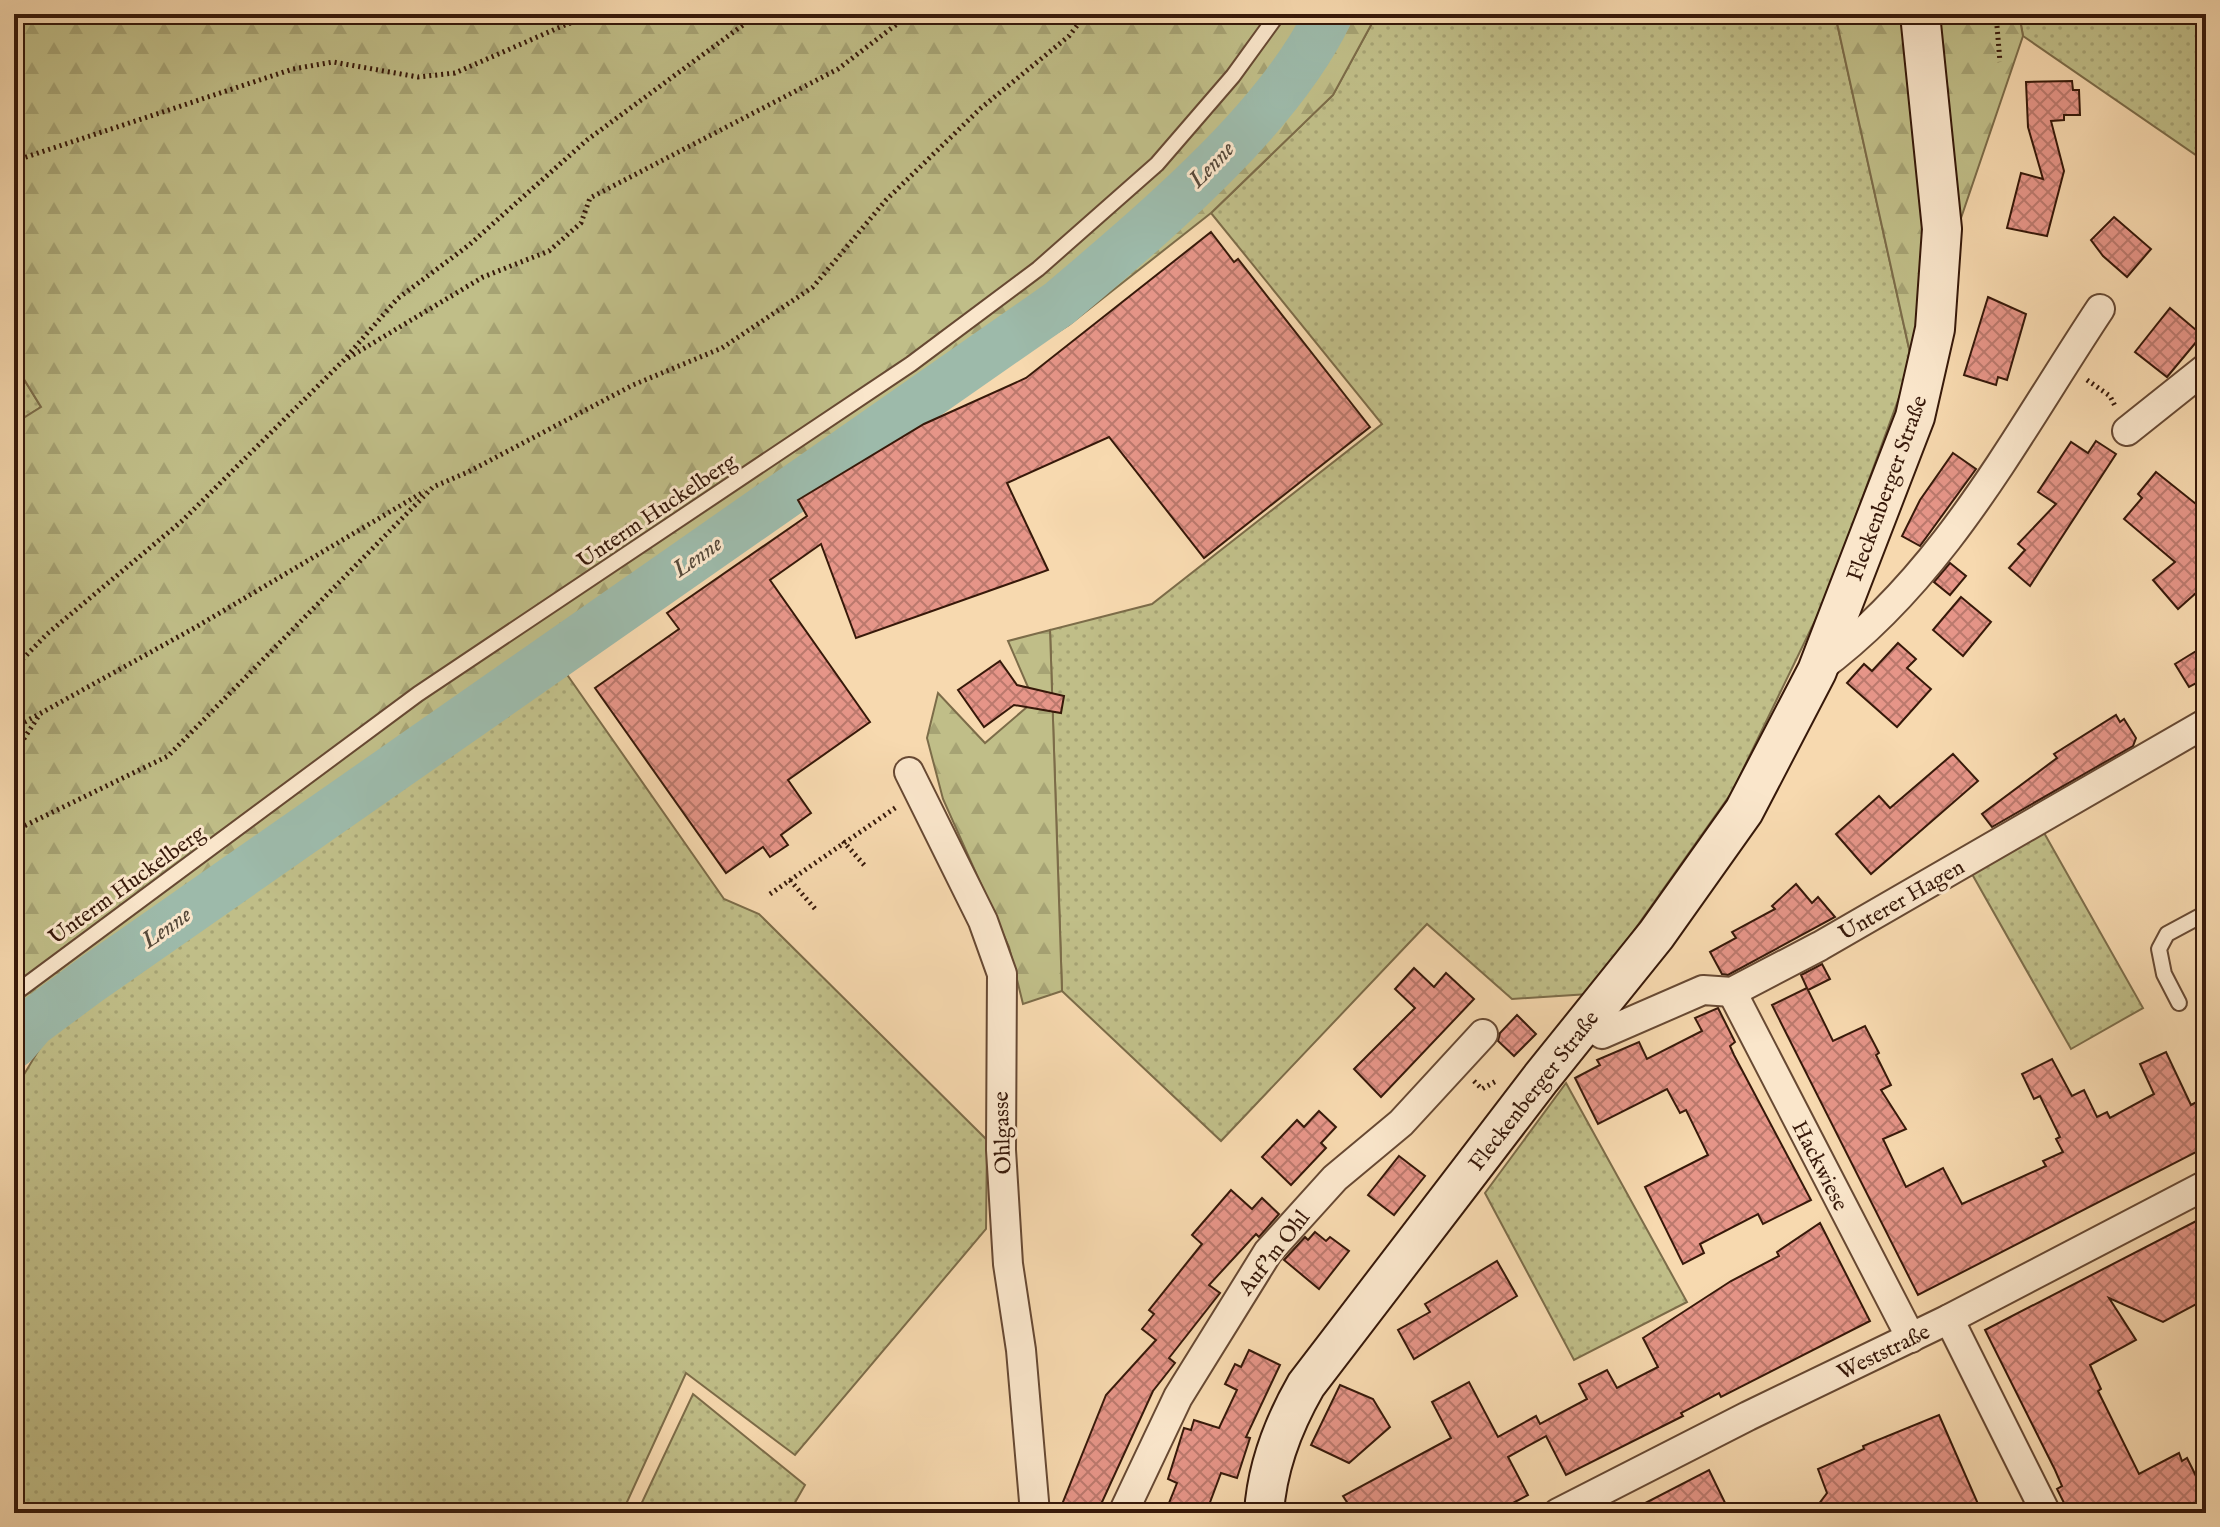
<svg xmlns="http://www.w3.org/2000/svg" width="2220" height="1527" viewBox="0 0 2220 1527" font-family="'IM FELL English',serif">
<style>
.grass{fill:url(#grass-dots);stroke:#7c6c49;stroke-width:2}
.forest{fill:url(#forest-firs);stroke:#7c6c49;stroke-width:2}
.lines{fill:none;stroke-linecap:round;stroke-linejoin:round}
.river{stroke:#9dbaaa;stroke-width:48}
.building{fill:url(#building-cross-hatch);stroke:#37190a;stroke-width:2}
.lane-casing{stroke:#674933;stroke-width:18}
.street-casing{stroke:#674933;stroke-width:32}
.secondary-casing{stroke:#37190a;stroke-width:42}
.path{stroke:#37190a;stroke-width:5;stroke-dasharray:2 4;stroke-linecap:butt}
.lane{stroke:#fae6cb;stroke-width:14}
.street{stroke:#fae6cb;stroke-width:28}
.secondary{stroke:#fae6cb;stroke-width:38}
.labels{text-anchor:middle;stroke-width:6;stroke-linejoin:round;paint-order:stroke}
.street-label{font-size:22px;fill:#37190a;stroke:#fae6cb}
.water-label{font-size:24px;font-style:italic;fill:#56493a;stroke:#fae6cb}
</style>
<defs>
<pattern id="grass-dots" width="8" height="8" patternUnits="userSpaceOnUse" patternTransform="scale(2)"><rect width="8" height="8" fill="#c0be88"/><path d="M2 2h.1M6 6h.1" fill="none" stroke="#a6a374" stroke-width="1.8" stroke-linecap="round"/></pattern>
<pattern id="forest-firs" width="22" height="20" patternUnits="userSpaceOnUse" patternTransform="scale(2)"><rect width="22" height="20" fill="#c0be88"/><path d="M5 1l3.5 6h-7zM16 11l3.5 6h-7z" fill="#a6a374"/></pattern>
<pattern id="building-cross-hatch" width="8" height="8" patternUnits="userSpaceOnUse" patternTransform="scale(2)"><rect width="8" height="8" fill="#e69588"/><path d="M0 0l8 8M0 8l8-8" fill="none" stroke="#bb796d"/></pattern>
</defs>
<rect width="100%" height="100%" fill="#f7d9af"/>
<filter id="stains"><feTurbulence type="fractalNoise" baseFrequency=".0025" numOctaves="4"/><feColorMatrix values="0 0 0 0 .2 0 0 0 0 .09 0 0 0 0 .02 0 0 0 .5 -.17"/></filter>
<radialGradient id="worn" r=".72"><stop offset=".6" stop-color="#630" stop-opacity="0"/><stop offset="1" stop-color="#630" stop-opacity=".3"/></radialGradient>
<g class="grass">
<polygon points="1377,14 1835,14 1912,362 1825,600 1732,792 1589,994 1512,999 1427,924 1221,1141 1062,991 1050,630 1152,604 1382,424 1211,213 1333,95"/>
<polygon points="2019,14 2206,14 2206,162 2023,36"/>
<polygon points="14,363 41,407 14,424"/>
<polygon points="561,666 724,899 759,914 987,1140 986,1229 795,1455 686,1373 622,1513 14,1513 14,1091 55,1023"/>
<polygon points="2043,831 2143,1008 2071,1049 1972,874"/>
<polygon points="1566,1083 1687,1302 1574,1360 1485,1193"/>
<polygon points="693,1394 805,1485 789,1513 637,1513"/>
</g>
<g class="forest">
<polygon points="14,14 1377,14 1333,95 1211,213 1069,325 794,499 55,1023 14,1056 14,424 41,407 14,363"/>
<polygon points="1835,14 2019,14 2023,36 1912,362"/>
<polygon points="1050,630 1062,991 1023,1004 1009,947 943,799 927,738 938,693 985,743 1034,701 1008,641"/>
</g>
<g class="lines">
<path class="river" d="M14,1044l18,-21 58,-43 970,-677c90,-77 218,-182 269,-289"/>
</g>
<g class="building">
<polygon points="2072,81 2073,90 2079,90 2080,115 2064,115 2064,120 2051,121 2064,171 2047,236 2007,228 2021,173 2043,179 2028,127 2026,82"/>
<polygon points="2114,217 2151,249 2127,277 2103,256 2091,240"/>
<polygon points="1211,232 1234,262 1238,259 1370,427 1204,558 1109,437 1007,483 1048,570 856,638 821,544 770,580 870,722 788,780 811,813 781,835 788,845 770,857 763,847 726,873 595,688 679,629 667,613 807,516 798,500 924,424 1026,378"/>
<polygon points="1988,297 2026,314 2007,380 1998,377 1996,385 1964,375"/>
<polygon points="2170,308 2202,335 2167,377 2135,352"/>
<polygon points="2096,441 2116,454 2030,586 2009,568 2025,550 2018,544 2056,504 2038,492 2071,442 2088,453"/>
<polygon points="1953,453 1976,469 1920,546 1902,536 1920,500"/>
<polygon points="2156,472 2196,504 2206,496 2206,584 2178,609 2153,580 2175,562 2124,519 2142,498 2138,494"/>
<polygon points="1950,563 1966,576 1950,595 1934,582"/>
<polygon points="1961,597 1991,622 1963,656 1933,630"/>
<polygon points="1898,643 1916,659 1907,668 1931,689 1897,727 1847,683 1864,664 1872,671"/>
<polygon points="2206,645 2206,678 2189,687 2175,664"/>
<polygon points="1000,661 1017,685 1064,696 1061,713 1014,705 984,727 958,690"/>
<polygon points="2116,715 2120,722 2124,719 2136,738 2133,746 1992,827 1982,814 2057,758 2054,754"/>
<polygon points="1953,754 1978,781 1871,874 1836,834 1879,796 1890,808"/>
<polygon points="1796,884 1812,903 1818,897 1835,917 1728,975 1722,974 1710,952 1736,938 1732,932 1775,909 1772,906"/>
<polygon points="1822,964 1830,979 1808,990 1833,1041 1865,1026 1879,1053 1876,1055 1891,1085 1881,1090 1906,1129 1883,1139 1906,1187 1943,1168 1962,1204 2046,1166 2043,1161 2063,1152 2056,1139 2060,1137 2040,1096 2034,1099 2022,1074 2052,1059 2072,1096 2084,1090 2097,1117 2107,1112 2110,1118 2154,1094 2140,1064 2166,1052 2191,1105 2206,1097 2206,1147 1918,1295 1772,1005 1807,988 1801,975"/>
<polygon points="1414,968 1434,987 1446,973 1474,999 1381,1097 1354,1069 1415,1008 1395,989"/>
<polygon points="1718,1008 1735,1042 1730,1046 1734,1055 1811,1200 1763,1224 1758,1214 1700,1244 1704,1253 1683,1264 1645,1187 1708,1155 1686,1110 1680,1113 1667,1089 1598,1124 1575,1078 1600,1065 1597,1060 1639,1042 1647,1059 1702,1031 1695,1018"/>
<polygon points="1517,1015 1536,1034 1514,1056 1498,1041 1500,1033"/>
<polygon points="1319,1111 1336,1127 1321,1143 1326,1148 1291,1185 1262,1157 1297,1120 1304,1127"/>
<polygon points="1399,1156 1425,1176 1394,1215 1368,1195"/>
<polygon points="1231,1190 1252,1209 1262,1198 1279,1214 1259,1237 1256,1234 1209,1285 1220,1293 1169,1358 1175,1363 1153,1391 1097,1513 1076,1513 1061,1507 1106,1395 1156,1340 1142,1329 1154,1314 1149,1310 1202,1244 1192,1235"/>
<polygon points="2206,1216 2206,1299 2163,1322 2109,1298 2136,1340 2090,1365 2101,1389 2098,1391 2139,1474 2179,1453 2182,1461 2187,1458 2206,1496 2206,1513 2069,1513 2057,1489 2062,1486 2055,1470 1985,1330"/>
<polygon points="1820,1223 1870,1321 1721,1397 1719,1393 1681,1413 1683,1416 1566,1475 1546,1436 1508,1457 1528,1495 1511,1504 1516,1513 1354,1513 1343,1496 1451,1438 1432,1402 1469,1382 1498,1437 1536,1416 1540,1424 1587,1399 1579,1384 1607,1370 1617,1388 1658,1367 1643,1338 1731,1281 1779,1256 1777,1252"/>
<polygon points="1315,1232 1326,1241 1330,1237 1349,1251 1319,1289 1284,1260 1305,1237 1308,1240"/>
<polygon points="1497,1261 1517,1296 1414,1359 1398,1330 1430,1312 1425,1304"/>
<polygon points="1249,1350 1280,1365 1246,1437 1250,1438 1237,1478 1221,1473 1206,1513 1165,1513 1177,1483 1168,1479 1184,1428 1191,1430 1194,1420 1219,1428 1237,1390 1225,1384 1235,1364 1241,1367"/>
<polygon points="1340,1385 1373,1399 1390,1427 1349,1463 1311,1445"/>
<polygon points="1939,1415 1982,1513 1812,1513 1827,1493 1818,1469 1864,1449 1863,1446"/>
<polygon points="1709,1470 1730,1513 1626,1513"/>
</g>
<g class="lines">
<defs>
<g id="lane">
<polyline points="14,994 418,694 911,364 1038,269 1157,164 1233,76 1278,14"/>
<polyline points="2179,1003 2164,974 2159,949 2167,934 2206,913"/>
</g>
<g id="street">
<polyline points="2127,431 2206,368"/>
<path d="M1817,670c127,-93 198,-233 283,-361"/>
<polyline points="909,772 983,921 1002,974 1001,1150 1008,1264 1021,1350 1035,1513"/>
<polyline points="1732,992 1911,1338"/>
<polyline points="1586,1023 1602,1034 1703,990 1732,992 1820,946 2206,723"/>
<polyline points="1949,1319 2046,1513"/>
<polyline points="1123,1513 1178,1397 1268,1252 1335,1178 1401,1123 1483,1034"/>
<polyline points="1558,1513 1748,1416 1949,1319 2206,1185"/>
</g>
<path id="secondary" d="M1264,1513c3,-47 19,-88 42,-128l235,-307 115,-143 88,-124 73,-140 98,-254 20,-88 7,-100 -22,-215"/>
</defs>
<use href="#lane" class="lane-casing"/>
<use href="#street" class="street-casing"/>
<use href="#secondary" class="secondary-casing"/>
<g class="path">
<polyline points="1996,14 2000,62"/>
<polyline points="14,161 293,69 333,62 418,77 455,73 567,24 608,14"/>
<polyline points="348,358 483,277 549,251 581,223 590,198 838,69 910,14"/>
<polyline points="2087,380 2110,396 2116,408"/>
<polyline points="14,668 47,634 182,521 343,361 397,299 469,245 587,140 758,14"/>
<polyline points="14,728 196,627 425,491"/>
<polyline points="14,754 38,717"/>
<polyline points="14,831 168,756 433,487 468,472 633,385 722,348 813,287 886,200 981,108 1069,36 1086,14"/>
<polyline points="843,841 865,866"/>
<polyline points="790,880 816,910"/>
<polyline points="770,894 898,806"/>
<polyline points="1474,1081 1482,1089 1498,1080"/>
</g>
<use href="#lane" class="lane"/>
<use href="#street" class="street"/>
<use href="#secondary" class="secondary"/>
</g>
<g class="labels">
<g class="street-label">
<text transform="translate(1886 488) rotate(-70)" y="8">Fleckenberger Straße</text>
<text transform="translate(656 510) rotate(-34)" y="8">Unterm Huckelberg</text>
<text transform="translate(126 884) rotate(-36)" y="8">Unterm Huckelberg</text>
<text transform="translate(1901 899) rotate(-30)" y="8">Unterer Hagen</text>
<text transform="translate(1533 1090) rotate(-52)" y="8">Fleckenberger Straße</text>
<text transform="translate(1001 1133) rotate(-92)" y="8">Ohlgasse</text>
<text transform="translate(1821 1165) rotate(63)" y="8">Hackwiese</text>
<text transform="translate(1273 1252) rotate(-52)" y="8">Auf'm Ohl</text>
<text transform="translate(1883 1351) rotate(-26)" y="8">Weststraße</text>
</g>
<g class="water-label">
<text transform="translate(1211 164) rotate(-46)" y="8">Lenne</text>
<text transform="translate(697 556) rotate(-35)" y="8">Lenne</text>
<text transform="translate(166 927) rotate(-35)" y="8">Lenne</text>
</g>
</g>
<rect width="2220" height="1527" fill="none" stroke="#f7d9af" stroke-width="48"/>
<rect x="16" y="16" width="2188" height="1495" fill="none" stroke="#37190a" stroke-width="4"/>
<rect x="24" y="24" width="2172" height="1479" fill="none" stroke="#37190a" stroke-width="2"/>
<rect width="100%" height="100%" filter="url(#stains)"/>
<rect width="100%" height="100%" fill="url(#worn)"/>
</svg>
